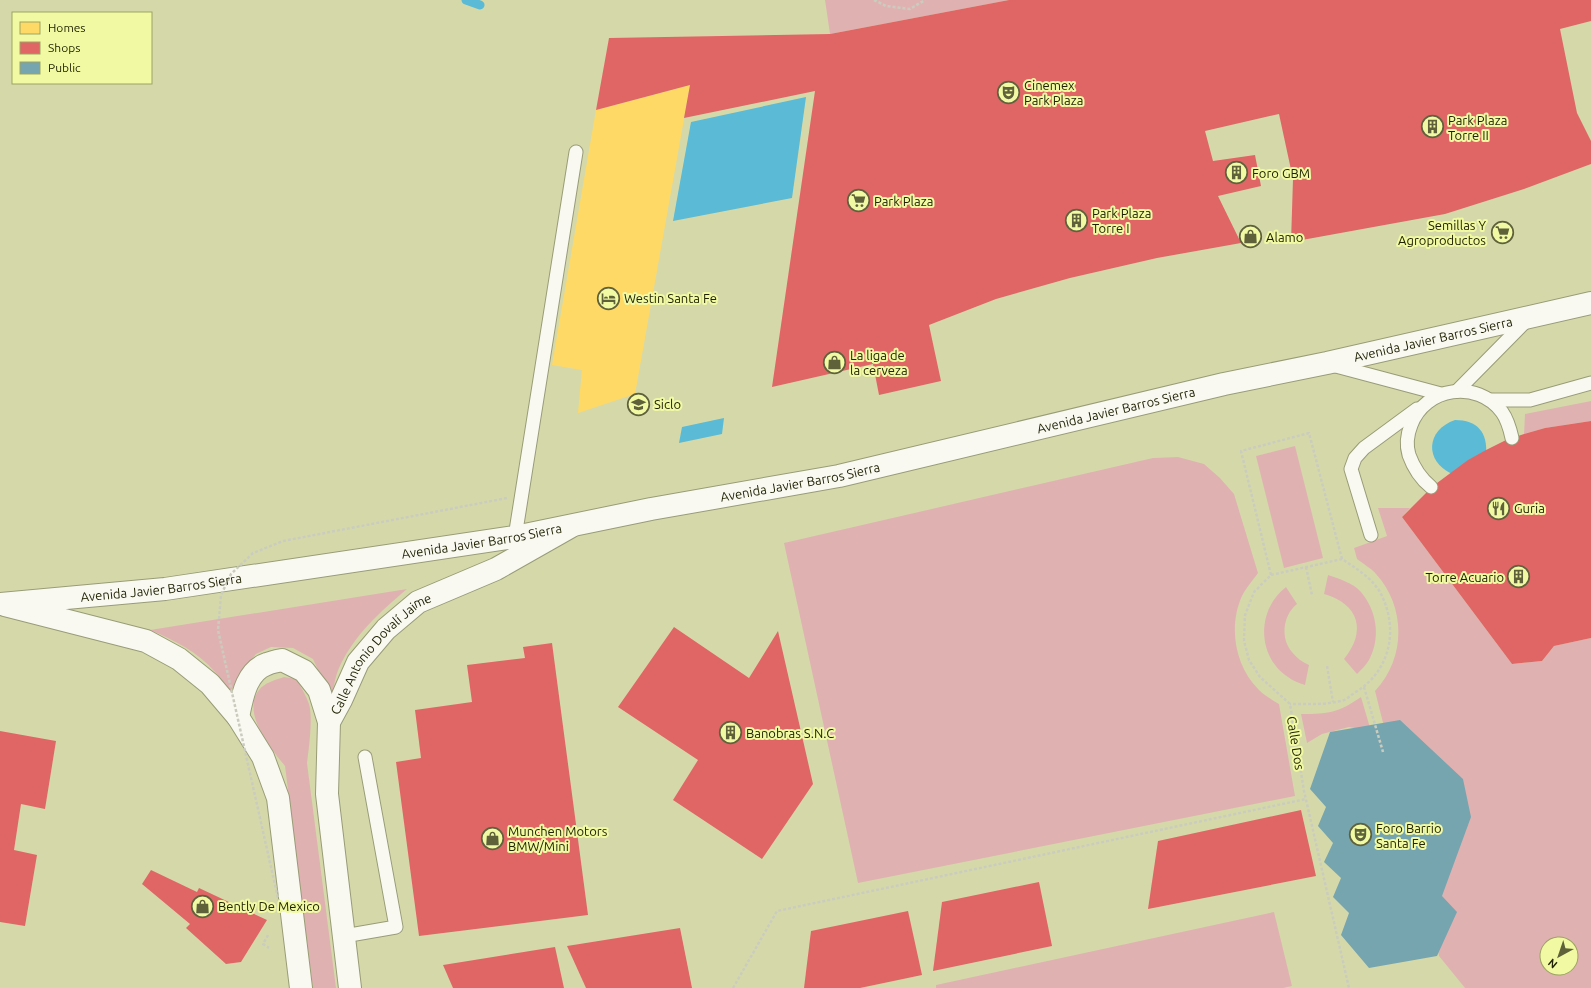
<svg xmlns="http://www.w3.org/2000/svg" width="1591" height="988" viewBox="0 0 1591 988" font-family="Ubuntu,sans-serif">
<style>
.green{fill:#dfb2b1;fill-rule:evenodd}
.water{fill:#5bbad5}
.homes{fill:#ffd966}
.shops{fill:#e06666}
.public{fill:#76a5af}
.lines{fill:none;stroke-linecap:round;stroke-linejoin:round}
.stream{stroke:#5bbad5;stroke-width:9}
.service-casing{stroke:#999c76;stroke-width:15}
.minor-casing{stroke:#999c76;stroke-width:24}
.tertiary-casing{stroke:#999c76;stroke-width:24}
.path{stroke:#cbccbe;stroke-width:2.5;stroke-dasharray:3 2;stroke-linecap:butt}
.service{stroke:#f9f9f2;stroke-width:13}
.minor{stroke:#f9f9f2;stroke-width:22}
.tertiary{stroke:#f9f9f2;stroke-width:22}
.path-bridge{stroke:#cbccbe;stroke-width:2.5;stroke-dasharray:3 2;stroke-linecap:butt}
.labels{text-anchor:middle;stroke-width:4;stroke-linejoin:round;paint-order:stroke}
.poi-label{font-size:13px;fill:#1f2100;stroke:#f1faa3;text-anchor:start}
.street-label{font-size:13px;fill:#1f2100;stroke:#f1faa3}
</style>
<rect width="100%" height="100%" fill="#d5d9aa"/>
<g class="green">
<polygon points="825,0 1009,0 830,34"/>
<polygon points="1591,401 1591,421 1545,428 1524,434 1525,414"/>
<polygon points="1295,446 1323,558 1284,568 1256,456"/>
<path d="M1178,457l26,7 16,14 14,16 24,79c-5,7 -12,15 -16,23 -14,31 -7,70 17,94 6,6 14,10 20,14l16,92 -437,87 -74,-340 369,-85z"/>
<path d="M1378,508h32l-8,9 110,147 30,-3 12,-15 37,-8v350h-126l-26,-32 -9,-47 -55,-218c31,-33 31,-84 1,-117 -5,-6 -13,-10 -19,-15l-3,-11 33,-12zM1547,944h24v24h-24z"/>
<path d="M1328,575c12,4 25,8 33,17 16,19 20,46 8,68 -3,5 -8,10 -12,14l-13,-15c23,-28 15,-55 -20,-65z"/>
<path d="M1286,587l11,17c-14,11 -17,34 -5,48 5,6 10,10 17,13l-4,20c-6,-2 -12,-4 -17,-8 -32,-21 -31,-68 -2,-90z"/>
<path d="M407,589c-27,23 -53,46 -68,79 -4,9 -5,20 -8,30l-18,-39 -20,-11 -22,-1 -15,7 -10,12 -16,26c-5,-6 -9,-14 -15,-20 -17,-20 -41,-32 -65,-42z"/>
<path d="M284,677l12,2c5,8 10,16 13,25 4,13 0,44 -2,59l29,225h-23l-28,-222c-14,-18 -44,-53 -26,-76 5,-7 16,-10 25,-13z"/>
<path d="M1361,697l10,34 -22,-4 -27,7 -15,9 -6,-29c27,0 37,-1 60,-17z"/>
<polygon points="1274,912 1292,986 1283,988 936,988 936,985"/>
</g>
<g class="water">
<polygon points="806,97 792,198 673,221 691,122"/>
<polygon points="724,418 722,434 679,443 682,427"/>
<path d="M1455,420c22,0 33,12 31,35l-34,19c-28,-13 -26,-44 3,-54z"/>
</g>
<polygon class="homes" points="690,85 635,394 578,413 582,370 552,365 596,110"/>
<g class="shops">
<polygon points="1009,0 1591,0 1591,21 1560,29 1577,113 1591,141 1591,164 1524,189 1445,214 1291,242 1293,179 1279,114 1205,131 1213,161 1255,155 1261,186 1218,196 1241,243 1157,258 1070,278 996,299 929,325 941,381 879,395 873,364 772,387 815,91 684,118 690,85 596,110 609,38 830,34"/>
<polygon points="1591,421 1591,638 1554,646 1542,661 1512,664 1402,517 1433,486 1468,460 1486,450 1506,440 1524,434 1545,428"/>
<polygon points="674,627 749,678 778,631 813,784 762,859 673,800 698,760 618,707"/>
<polygon points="552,643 588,915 419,936 396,762 421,758 415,710 472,702 467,665 525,658 523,647"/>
<polygon points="0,731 56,741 45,809 21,804 14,850 37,855 25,926 0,922"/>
<polygon points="1301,810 1316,876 1148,909 1158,841"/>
<polygon points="151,870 197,892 199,888 267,920 241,962 226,964 186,928 190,924 142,884"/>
<polygon points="1039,882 1052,946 933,971 942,902"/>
<polygon points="908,911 922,975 860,988 804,988 811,931"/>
<polygon points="680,928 692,988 586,988 567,946"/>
<polygon points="555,947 564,988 453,988 443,965"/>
</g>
<polygon class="public" points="1400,720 1463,779 1471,817 1442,896 1457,912 1437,956 1369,968 1341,935 1349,913 1333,897 1341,878 1324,862 1333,843 1318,826 1326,807 1310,789 1330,732"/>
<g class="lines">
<polyline class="stream" points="466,0 480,5"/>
<defs>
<g id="service">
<polyline points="1332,365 1441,394"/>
<polyline points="1457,391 1528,319"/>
<polyline points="1490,400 1530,400 1591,383"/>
<path d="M1431,487c-11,-9 -17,-18 -22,-32 -3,-10 -2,-20 2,-30 14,-38 66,-46 91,-13 5,7 8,17 10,26"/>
<polyline points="1371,535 1351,469 1355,458 1364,448 1417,409"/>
<polyline points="515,537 576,152"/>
<polyline points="344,936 396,927 365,757"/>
</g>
<g id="minor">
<polyline points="5,605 146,641 179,659 210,684 238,717 263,757 278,798 301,988"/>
<path d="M238,717c4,-19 8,-46 29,-53 5,-2 10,-3 15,-4l22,11 15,19 10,32"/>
<path id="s1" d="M350,988l-23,-194 2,-72 12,-22 17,-38 28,-33 32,-27 78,-33 74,-42"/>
</g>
<g id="tertiary">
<path id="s2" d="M0,604l165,-15 350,-52 136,-28 188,-33 385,-92 103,-21 264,-60"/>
</g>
</defs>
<use href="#service" class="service-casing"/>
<use href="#minor" class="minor-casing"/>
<use href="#tertiary" class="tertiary-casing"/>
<g class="path">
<polyline points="874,0 886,6 910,9 925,0"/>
<polyline points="1342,559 1309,433 1241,451 1271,575 1254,592 1245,615 1244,641 1249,660 1260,677 1290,704 1304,791 1349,988"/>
<polyline points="1306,567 1312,595"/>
<path d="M1271,575l71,-16c15,10 32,20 40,37 17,36 7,77 -28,97 -4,3 -8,7 -13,8 -17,4 -34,3 -51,3"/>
<polyline points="1327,666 1333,702"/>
<polyline points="1364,687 1383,752"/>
<polyline points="268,935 263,944 269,948"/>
<polyline points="733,988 777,911 1306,799"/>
</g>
<use href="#service" class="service"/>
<use href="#minor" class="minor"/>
<use href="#tertiary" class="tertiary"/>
<polyline class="path-bridge" points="281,912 218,630 221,595 231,574 253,553 283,541 507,498"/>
</g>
<defs>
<symbol id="theatre-ring" viewBox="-11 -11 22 22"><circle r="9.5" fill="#f1faa3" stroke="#5f613b" stroke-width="1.5"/><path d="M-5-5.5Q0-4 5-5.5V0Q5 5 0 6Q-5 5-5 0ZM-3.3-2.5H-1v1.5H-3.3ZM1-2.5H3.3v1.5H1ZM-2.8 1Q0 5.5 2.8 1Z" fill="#5f613b"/></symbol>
<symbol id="building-ring" viewBox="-11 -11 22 22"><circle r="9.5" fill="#f1faa3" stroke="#5f613b" stroke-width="1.5"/><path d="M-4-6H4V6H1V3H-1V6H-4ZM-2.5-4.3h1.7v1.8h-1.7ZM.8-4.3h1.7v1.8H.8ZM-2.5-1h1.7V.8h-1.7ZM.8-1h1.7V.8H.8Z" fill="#5f613b"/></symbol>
<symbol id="supermarket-ring" viewBox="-11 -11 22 22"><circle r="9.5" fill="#f1faa3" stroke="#5f613b" stroke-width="1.5"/><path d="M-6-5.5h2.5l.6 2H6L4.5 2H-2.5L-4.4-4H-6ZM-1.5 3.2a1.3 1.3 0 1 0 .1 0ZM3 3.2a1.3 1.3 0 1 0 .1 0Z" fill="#5f613b"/></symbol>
<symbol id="shop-ring" viewBox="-11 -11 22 22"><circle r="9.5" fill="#f1faa3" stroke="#5f613b" stroke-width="1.5"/><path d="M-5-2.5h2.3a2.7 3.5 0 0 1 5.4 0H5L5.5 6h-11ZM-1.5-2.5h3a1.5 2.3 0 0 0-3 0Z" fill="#5f613b"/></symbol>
<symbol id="hotel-ring" viewBox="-11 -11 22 22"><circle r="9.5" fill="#f1faa3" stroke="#5f613b" stroke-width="1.5"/><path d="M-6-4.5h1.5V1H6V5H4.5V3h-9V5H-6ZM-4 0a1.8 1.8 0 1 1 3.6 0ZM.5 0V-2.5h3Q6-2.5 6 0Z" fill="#5f613b"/></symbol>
<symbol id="school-ring" viewBox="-11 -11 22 22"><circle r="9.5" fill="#f1faa3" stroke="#5f613b" stroke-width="1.5"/><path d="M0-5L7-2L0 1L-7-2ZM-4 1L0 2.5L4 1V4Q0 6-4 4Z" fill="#5f613b"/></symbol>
<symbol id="restaurant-ring" viewBox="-11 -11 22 22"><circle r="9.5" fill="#f1faa3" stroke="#5f613b" stroke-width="1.5"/><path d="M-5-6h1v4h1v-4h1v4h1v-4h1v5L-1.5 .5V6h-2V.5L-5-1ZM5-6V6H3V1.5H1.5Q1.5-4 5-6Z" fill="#5f613b"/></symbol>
</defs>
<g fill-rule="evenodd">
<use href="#theatre-ring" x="996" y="80" width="25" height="25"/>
<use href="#building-ring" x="1420" y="114" width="25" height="25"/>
<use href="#building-ring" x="1224" y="160" width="25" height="25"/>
<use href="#supermarket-ring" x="846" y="188" width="25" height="25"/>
<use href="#building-ring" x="1064" y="208" width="25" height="25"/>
<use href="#supermarket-ring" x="1490" y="220" width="25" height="25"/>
<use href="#shop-ring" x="1238" y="224" width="25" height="25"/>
<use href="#hotel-ring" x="596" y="286" width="25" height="25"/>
<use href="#shop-ring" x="822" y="350" width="25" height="25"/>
<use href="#school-ring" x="626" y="392" width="25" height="25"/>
<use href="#restaurant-ring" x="1486" y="496" width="25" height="25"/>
<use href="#building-ring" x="1506" y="564" width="25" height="25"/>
<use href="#building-ring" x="718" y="720" width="25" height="25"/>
<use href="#theatre-ring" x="1348" y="822" width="25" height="25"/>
<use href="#shop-ring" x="480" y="826" width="25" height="25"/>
<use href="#shop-ring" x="190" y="894" width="25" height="25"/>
</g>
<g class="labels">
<g class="poi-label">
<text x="1024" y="90">Cinemex<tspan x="1024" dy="15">Park Plaza</tspan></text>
<text x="1448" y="125">Park Plaza<tspan x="1448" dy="15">Torre II</tspan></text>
<text x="1252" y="178">Foro GBM</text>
<text x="874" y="206">Park Plaza</text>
<text x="1092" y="218">Park Plaza<tspan x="1092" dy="15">Torre I</tspan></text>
<text x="1486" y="230" text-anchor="end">Semillas Y<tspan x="1486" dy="15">Agroproductos</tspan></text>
<text x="1266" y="242">Alamo</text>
<text x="624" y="303">Westin Santa Fe</text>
<text x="850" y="360">La liga de<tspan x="850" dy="15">la cerveza</tspan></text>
<text x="654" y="409">Siclo</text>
<text x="1514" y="513">Guria</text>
<text x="1504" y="582" text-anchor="end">Torre Acuario</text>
<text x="746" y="738">Banobras S.N.C</text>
<text x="1376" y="833">Foro Barrio<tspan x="1376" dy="15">Santa Fe</tspan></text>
<text x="508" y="836">Munchen Motors<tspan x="508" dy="15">BMW/Mini</tspan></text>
<text x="218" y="911">Bently De Mexico</text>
</g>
<g class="street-label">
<text dy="5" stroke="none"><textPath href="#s2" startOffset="1459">Avenida Javier Barros Sierra</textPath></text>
<text dy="5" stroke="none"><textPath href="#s2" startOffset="1134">Avenida Javier Barros Sierra</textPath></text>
<text dy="5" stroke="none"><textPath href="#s2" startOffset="810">Avenida Javier Barros Sierra</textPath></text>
<text dy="5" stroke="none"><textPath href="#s2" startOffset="486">Avenida Javier Barros Sierra</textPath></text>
<text dy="5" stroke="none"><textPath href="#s2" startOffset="162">Avenida Javier Barros Sierra</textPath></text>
<text dy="5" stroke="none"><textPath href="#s1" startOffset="355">Calle Antonio Dovalí Jaime</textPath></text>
<text transform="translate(1296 743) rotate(81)" y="5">Calle Dos</text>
</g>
</g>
<rect x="12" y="12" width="140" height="72" fill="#f1faa3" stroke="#9da362"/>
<rect x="20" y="22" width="20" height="12" fill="#ffd966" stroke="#9da362"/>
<text x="48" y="32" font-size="12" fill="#1f2100">Homes</text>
<rect x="20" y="42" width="20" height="12" fill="#e06666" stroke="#9da362"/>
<text x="48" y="52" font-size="12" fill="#1f2100">Shops</text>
<rect x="20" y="62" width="20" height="12" fill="#76a5af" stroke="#9da362"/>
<text x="48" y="72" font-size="12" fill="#1f2100">Public</text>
<g transform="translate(1559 956) rotate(220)"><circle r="19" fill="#f1faa3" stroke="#9da362"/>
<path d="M0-3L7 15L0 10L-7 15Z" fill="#5f613b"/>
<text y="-6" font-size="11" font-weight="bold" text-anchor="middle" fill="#1f2100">N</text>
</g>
</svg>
